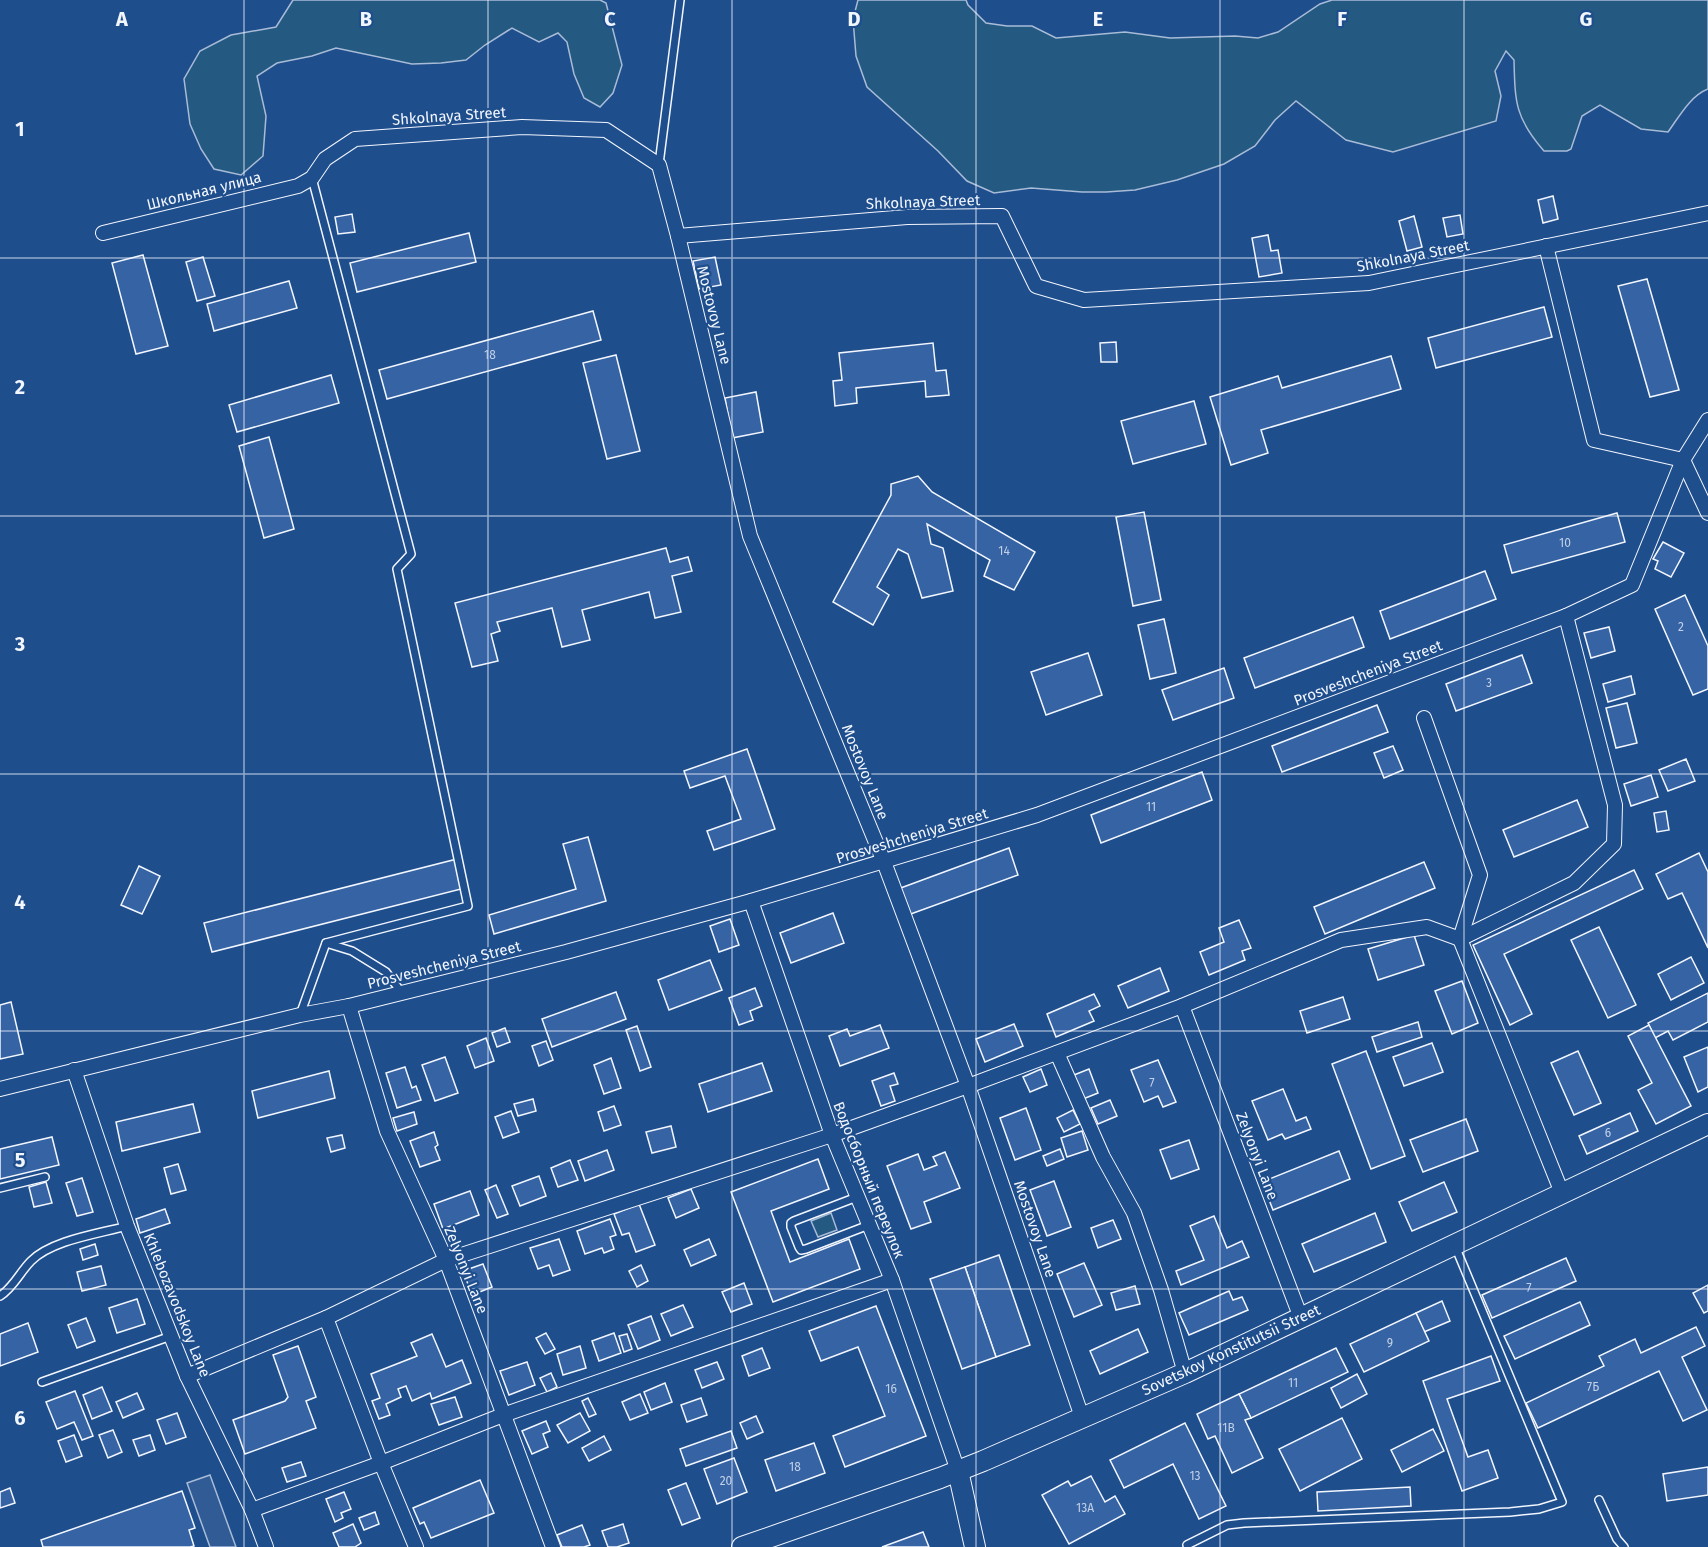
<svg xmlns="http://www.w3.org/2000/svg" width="1708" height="1547" viewBox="0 0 1708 1547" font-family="'Fira Sans',sans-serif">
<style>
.green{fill:#245a82;stroke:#a8bbd7;stroke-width:1.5}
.parking{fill:#305b95;stroke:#a8bbd7;stroke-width:1.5}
.building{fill:#3563a3;stroke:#f2f6ff;stroke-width:1.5}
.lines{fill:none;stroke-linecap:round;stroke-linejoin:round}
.lane-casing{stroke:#f2f6ff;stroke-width:10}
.street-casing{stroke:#f2f6ff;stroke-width:16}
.secondary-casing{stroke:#f2f6ff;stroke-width:22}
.lane{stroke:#1f4e8c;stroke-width:7}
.street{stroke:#1f4e8c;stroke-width:14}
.secondary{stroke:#1f4e8c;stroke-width:20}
.grid{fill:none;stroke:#f2f6ff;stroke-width:1.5;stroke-opacity:0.55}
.labels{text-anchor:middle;stroke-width:4.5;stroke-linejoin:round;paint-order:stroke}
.number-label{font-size:12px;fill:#c3d1e8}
.street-label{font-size:15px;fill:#f2f6ff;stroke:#1f4e8c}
.grid-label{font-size:20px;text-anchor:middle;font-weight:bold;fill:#f2f6ff;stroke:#1f4e8c;stroke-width:4.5;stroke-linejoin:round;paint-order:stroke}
</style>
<rect width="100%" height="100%" fill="#1f4e8c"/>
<g class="green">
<polygon points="293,0 600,0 606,3 622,65 613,93 600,107 584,98 574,74 567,42 558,33 539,42 512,28 485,45 466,60 441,63 412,64 336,48 312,56 277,63 257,76 266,116 263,156 241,175 214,169 201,149 190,124 184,79 200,51 231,35 276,27"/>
<path d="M858,0h108l2,5 18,18 21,3h25l24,12 69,-6 45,6 65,-2 23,2 20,-6 42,-28 12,-4h376v89c-18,7 -29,28 -40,43l-27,-3 -41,-24 -18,11 -11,33 -4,2h-23c-29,-33 -29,-49 -30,-91l-8,-9 -11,20 6,25 -5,25 -103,31 -47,-12 -50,-39 -21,19 -20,26 -31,18 -47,16 -42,10 -29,2h-24l-51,-4 -37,5 -27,-12 -29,-30 -71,-64 -11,-31 -3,-37z"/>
<polygon points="831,1213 837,1230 818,1237 811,1221"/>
</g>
<polygon class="parking" points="210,1475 236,1547 210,1547 187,1483"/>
<g class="building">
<polygon points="1553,196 1558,219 1543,223 1538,200"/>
<polygon points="352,214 355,232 338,234 335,217"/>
<polygon points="1460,215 1463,234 1447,237 1443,218"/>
<polygon points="1414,216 1422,247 1407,251 1399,221"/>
<polygon points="469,233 476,262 357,292 350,263"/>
<polygon points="1268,235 1271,251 1278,250 1282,273 1259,277 1252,238"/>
<polygon points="143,255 168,346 136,354 112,263"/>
<polygon points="203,257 215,296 197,301 186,262"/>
<polygon points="715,257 721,285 699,289 693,261"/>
<polygon points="1647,279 1679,390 1650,397 1618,286"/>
<polygon points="289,281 297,308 214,331 207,304"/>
<polygon points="1544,307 1552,337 1436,368 1428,338"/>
<polygon points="593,311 601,340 387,399 379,370"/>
<polygon points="1116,342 1117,362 1101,362 1100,343"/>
<polygon points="933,343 936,371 946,370 949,395 926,397 925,381 856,388 857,403 835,406 833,381 842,380 839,353"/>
<polygon points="616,355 640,451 607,459 583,363"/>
<polygon points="1391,356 1401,389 1261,430 1268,453 1231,465 1210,397 1278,376 1282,388"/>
<polygon points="331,375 339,403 237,432 229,405"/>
<polygon points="756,392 763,432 732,438 725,398"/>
<polygon points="1194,401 1206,444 1133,464 1121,421"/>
<polygon points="269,437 294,529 264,538 239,446"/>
<polygon points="918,476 932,492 1035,552 1014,590 984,576 990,560 927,524 931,544 943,548 953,591 922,598 908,554 898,549 877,587 889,595 873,625 833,602 891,495 891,484"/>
<polygon points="1144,512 1161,600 1133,606 1116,517"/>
<polygon points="1617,513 1625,542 1512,573 1504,545"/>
<polygon points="1663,542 1684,553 1671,577 1655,569 1658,561 1653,559"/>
<polygon points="666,548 670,562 688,557 692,571 672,576 681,612 655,618 649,592 582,610 590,640 562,647 552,608 497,622 500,631 491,634 498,661 472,667 455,603"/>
<polygon points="1485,571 1496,599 1390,639 1380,611"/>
<polygon points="1685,595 1708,646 1708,689 1693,695 1655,609"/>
<polygon points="1353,617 1364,647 1255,688 1244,658"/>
<polygon points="1164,619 1176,673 1150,679 1138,625"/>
<polygon points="1609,627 1615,651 1591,658 1584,633"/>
<polygon points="1088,653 1102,695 1046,715 1031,672"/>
<polygon points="1522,655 1532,683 1456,711 1446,684"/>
<polygon points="1224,668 1234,698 1173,720 1162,690"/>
<polygon points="1631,676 1635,694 1608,702 1603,684"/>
<polygon points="1627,703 1637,743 1616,748 1606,708"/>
<polygon points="1377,705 1388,732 1282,772 1272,746"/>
<polygon points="1393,746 1403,770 1384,778 1374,753"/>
<polygon points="747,749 775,829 714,850 707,831 741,819 725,776 690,788 684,771"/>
<polygon points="1686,759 1695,781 1668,791 1659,770"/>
<polygon points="1202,772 1212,800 1101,843 1091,815"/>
<polygon points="1651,775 1658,797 1631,806 1624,784"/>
<polygon points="1577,800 1588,827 1514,857 1503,830"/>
<polygon points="1666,811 1669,830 1657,832 1654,813"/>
<polygon points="588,837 606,901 494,934 489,915 576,889 563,844"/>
<polygon points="1009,848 1018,875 908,915 898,889"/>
<polygon points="1699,853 1708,872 1708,948 1682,893 1668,899 1656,874"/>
<polygon points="457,859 465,888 212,952 204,923"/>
<polygon points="1424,862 1435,888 1325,934 1314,907"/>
<polygon points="139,866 160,876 142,914 121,905"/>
<polygon points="1634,870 1643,889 1504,954 1532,1014 1510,1025 1473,945"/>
<polygon points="833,913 844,943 791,963 780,933"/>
<polygon points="730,919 739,945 719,952 710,926"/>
<polygon points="1239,920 1251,948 1242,951 1245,960 1209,975 1200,952 1224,942 1219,928"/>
<polygon points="1599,927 1636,1005 1608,1018 1571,940"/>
<polygon points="1414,935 1424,965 1378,980 1368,949"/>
<polygon points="1691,957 1704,983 1671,1000 1658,974"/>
<polygon points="710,960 722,990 669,1010 658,980"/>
<polygon points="1160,968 1169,991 1128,1008 1118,986"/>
<polygon points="1462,981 1478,1023 1452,1034 1435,991"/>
<polygon points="755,988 762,1006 750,1011 753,1020 739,1025 729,998"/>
<polygon points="616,992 626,1019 552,1047 542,1019"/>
<polygon points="1708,993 1708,1022 1673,1040 1668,1031 1655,1038 1648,1023"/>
<polygon points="1094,994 1100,1006 1089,1011 1094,1021 1056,1037 1047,1014"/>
<polygon points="1343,997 1350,1019 1307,1033 1300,1011"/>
<polygon points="11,1002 23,1054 0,1059 0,1005"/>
<polygon points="1418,1022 1422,1037 1377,1052 1372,1037"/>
<polygon points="1014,1024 1023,1046 985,1062 976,1039"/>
<polygon points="880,1025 889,1048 840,1066 829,1036 847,1029 850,1036"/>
<polygon points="1649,1025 1691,1106 1656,1124 1638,1090 1652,1083 1628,1036"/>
<polygon points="637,1026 651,1067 640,1071 626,1030"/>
<polygon points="505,1028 510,1042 497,1047 492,1033"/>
<polygon points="486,1038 494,1061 475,1068 467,1046"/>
<polygon points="546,1041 553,1060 539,1066 532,1046"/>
<polygon points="1432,1043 1443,1072 1404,1086 1393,1057"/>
<polygon points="1708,1047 1708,1087 1698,1092 1684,1057"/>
<polygon points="1366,1051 1405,1156 1371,1169 1332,1064"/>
<polygon points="1578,1051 1601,1103 1574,1115 1551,1063"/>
<polygon points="445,1057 458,1093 435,1101 422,1065"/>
<polygon points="611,1058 621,1088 604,1094 594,1065"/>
<polygon points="1158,1060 1176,1102 1163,1107 1158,1096 1144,1102 1131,1070"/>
<polygon points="762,1063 772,1091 708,1112 699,1084"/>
<polygon points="405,1067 412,1088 416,1086 421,1100 397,1108 386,1073"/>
<polygon points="1041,1069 1047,1085 1030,1092 1023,1077"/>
<polygon points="1089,1069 1098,1093 1083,1099 1074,1075"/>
<polygon points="329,1071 335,1098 258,1118 252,1091"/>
<polygon points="894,1073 898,1084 890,1086 895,1101 881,1106 872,1081"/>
<polygon points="1283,1089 1296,1121 1306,1117 1311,1129 1285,1139 1282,1134 1268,1140 1252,1101"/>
<polygon points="533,1099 536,1111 518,1116 514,1104"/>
<polygon points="1110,1100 1117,1116 1098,1124 1091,1108"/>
<polygon points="193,1104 200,1132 122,1151 116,1122"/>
<polygon points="614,1106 621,1125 604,1131 598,1112"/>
<polygon points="1026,1108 1041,1150 1015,1160 1000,1118"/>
<polygon points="1073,1110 1080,1124 1064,1132 1057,1118"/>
<polygon points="511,1111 519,1132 503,1138 495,1117"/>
<polygon points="414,1112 417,1124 397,1131 393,1118"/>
<polygon points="1630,1113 1638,1131 1587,1154 1579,1136"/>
<polygon points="1466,1119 1478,1151 1423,1172 1410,1140"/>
<polygon points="671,1126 676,1147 652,1153 646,1132"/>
<polygon points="1082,1131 1088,1150 1067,1157 1061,1138"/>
<polygon points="434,1132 438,1145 435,1147 440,1160 420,1167 410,1141"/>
<polygon points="342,1135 345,1148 331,1152 327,1138"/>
<polygon points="52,1137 59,1165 0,1179 0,1149"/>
<polygon points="1189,1140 1199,1169 1171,1179 1160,1150"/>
<polygon points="1060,1149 1064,1159 1047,1166 1043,1156"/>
<polygon points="607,1150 614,1170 585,1181 578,1161"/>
<polygon points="1339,1151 1350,1179 1273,1210 1262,1182"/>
<polygon points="945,1152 960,1188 924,1202 931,1222 911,1229 887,1166 918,1154 924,1170 937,1165 933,1157"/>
<polygon points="818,1159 829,1189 771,1211 790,1262 849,1239 860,1269 773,1302 731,1192"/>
<polygon points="570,1160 578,1180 558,1187 551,1168"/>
<polygon points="178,1164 186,1190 171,1194 164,1168"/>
<polygon points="539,1176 546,1196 520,1206 512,1186"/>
<polygon points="82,1178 93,1212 77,1216 66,1183"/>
<polygon points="1054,1181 1071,1227 1047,1236 1030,1190"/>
<polygon points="46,1182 52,1203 34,1207 29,1187"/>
<polygon points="1444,1182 1457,1212 1412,1231 1399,1202"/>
<polygon points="496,1185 508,1214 497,1218 485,1190"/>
<polygon points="691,1189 699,1208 676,1218 668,1198"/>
<polygon points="470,1191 479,1215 443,1229 434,1204"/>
<polygon points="639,1204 655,1245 636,1252 629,1233 622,1235 614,1214"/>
<polygon points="165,1209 170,1223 140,1233 136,1219"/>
<polygon points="1375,1213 1386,1242 1314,1272 1302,1244"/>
<polygon points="1214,1216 1227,1248 1242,1241 1249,1257 1181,1285 1176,1271 1204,1260 1190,1226"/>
<polygon points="610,1219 616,1235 610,1237 614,1249 604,1253 602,1248 585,1254 577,1231"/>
<polygon points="1113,1220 1121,1239 1098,1248 1091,1228"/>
<polygon points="559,1239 570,1270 553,1276 549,1265 538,1269 530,1248"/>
<polygon points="709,1239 716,1255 691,1266 684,1250"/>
<polygon points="95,1244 98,1255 83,1260 80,1249"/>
<polygon points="999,1255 1030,1345 996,1357 965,1267"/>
<polygon points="1566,1258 1576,1281 1492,1318 1482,1295"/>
<polygon points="1084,1263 1102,1305 1074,1317 1057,1274"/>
<polygon points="483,1264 492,1287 472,1295 463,1271"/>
<polygon points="641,1265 648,1281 637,1287 629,1271"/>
<polygon points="101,1266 106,1285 82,1291 77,1272"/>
<polygon points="965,1267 996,1357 962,1369 930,1279"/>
<polygon points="744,1283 752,1304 731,1312 722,1292"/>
<polygon points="1708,1285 1708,1311 1704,1313 1693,1293"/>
<polygon points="1135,1286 1140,1304 1116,1310 1111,1293"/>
<polygon points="1229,1291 1233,1300 1242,1297 1248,1310 1189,1335 1179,1313"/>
<polygon points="137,1299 145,1324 117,1333 109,1308"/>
<polygon points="1442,1301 1450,1321 1424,1332 1416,1313"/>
<polygon points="1580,1302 1590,1325 1515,1359 1504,1336"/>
<polygon points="683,1305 693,1327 671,1336 661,1314"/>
<polygon points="876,1306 926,1436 845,1467 833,1436 885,1416 858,1347 821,1361 809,1331"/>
<polygon points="1416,1313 1429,1341 1364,1372 1350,1344"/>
<polygon points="651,1316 660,1340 638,1349 628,1325"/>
<polygon points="86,1318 95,1341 77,1348 68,1325"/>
<polygon points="28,1323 38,1352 0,1366 0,1334"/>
<polygon points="1696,1327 1705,1346 1682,1357 1707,1410 1683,1421 1659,1371 1538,1428 1526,1403 1604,1366 1599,1356 1635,1339 1641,1353"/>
<polygon points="1138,1329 1148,1352 1100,1374 1090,1351"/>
<polygon points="546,1333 555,1349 545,1354 536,1338"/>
<polygon points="614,1333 621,1353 599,1361 592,1341"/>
<polygon points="432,1334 446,1367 462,1360 471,1383 432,1399 430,1393 412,1401 406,1386 398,1389 401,1397 386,1404 390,1415 379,1419 372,1401 380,1398 371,1374 417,1356 411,1343"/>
<polygon points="627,1334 632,1349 624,1352 619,1336"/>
<polygon points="298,1346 316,1397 306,1401 316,1428 245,1454 233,1420 285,1401 288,1397 273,1355"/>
<polygon points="580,1346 586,1368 563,1375 557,1354"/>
<polygon points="762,1348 770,1368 749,1376 742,1356"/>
<polygon points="1336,1348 1348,1372 1251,1418 1239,1394"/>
<polygon points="1491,1356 1500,1381 1447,1399 1468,1457 1488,1450 1498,1478 1462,1491 1423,1381"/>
<polygon points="527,1362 535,1385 509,1395 500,1371"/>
<polygon points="717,1362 724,1379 702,1388 695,1370"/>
<polygon points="551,1373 557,1387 547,1392 540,1378"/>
<polygon points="1357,1374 1367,1394 1341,1408 1331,1388"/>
<polygon points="665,1383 672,1402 651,1410 644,1392"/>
<polygon points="102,1387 112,1411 92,1419 83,1395"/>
<polygon points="75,1391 93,1436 82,1440 74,1422 57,1429 46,1402"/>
<polygon points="137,1393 144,1409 123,1418 116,1402"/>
<polygon points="640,1394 648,1413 630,1420 622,1402"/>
<polygon points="1239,1394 1251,1418 1245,1420 1263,1458 1232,1473 1215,1436 1208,1439 1197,1414"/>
<polygon points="455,1397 462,1417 439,1425 431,1404"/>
<polygon points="588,1398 596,1414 589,1417 582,1401"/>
<polygon points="701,1398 707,1415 687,1422 681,1405"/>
<polygon points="177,1413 186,1437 166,1444 157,1420"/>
<polygon points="580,1413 590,1431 568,1443 557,1425"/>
<polygon points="756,1416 763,1432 747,1439 740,1423"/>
<polygon points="1342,1418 1362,1459 1300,1491 1279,1449"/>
<polygon points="546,1421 550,1431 543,1434 548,1447 532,1454 522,1431"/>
<polygon points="1185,1423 1226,1506 1199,1519 1173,1464 1124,1488 1110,1460"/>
<polygon points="1433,1429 1444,1451 1402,1472 1391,1450"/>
<polygon points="113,1430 122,1452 108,1458 99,1435"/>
<polygon points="731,1431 737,1448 686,1466 680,1449"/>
<polygon points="74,1435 82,1456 66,1462 58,1441"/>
<polygon points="150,1435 155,1450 139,1456 133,1440"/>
<polygon points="604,1436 611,1450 589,1461 582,1448"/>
<polygon points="814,1443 825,1473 776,1491 765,1460"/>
<polygon points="734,1458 747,1492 717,1504 704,1469"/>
<polygon points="301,1462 306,1476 287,1482 282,1468"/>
<polygon points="1708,1467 1708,1495 1667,1501 1663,1474"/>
<polygon points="1091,1476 1105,1502 1115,1496 1125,1514 1069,1544 1042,1495 1068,1481 1071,1486"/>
<polygon points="480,1480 494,1513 431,1538 424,1522 420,1524 413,1508"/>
<polygon points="686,1483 700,1518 682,1525 668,1490"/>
<polygon points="1410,1487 1411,1506 1318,1511 1317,1492"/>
<polygon points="10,1488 15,1503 0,1508 0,1492"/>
<polygon points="182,1491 195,1528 189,1530 194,1546 190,1547 43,1547 41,1540"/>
<polygon points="344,1492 351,1509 341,1513 343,1518 335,1522 326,1499"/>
<polygon points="375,1512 379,1524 364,1530 359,1518"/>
<polygon points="353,1524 361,1543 355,1547 339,1547 333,1533"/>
<polygon points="623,1524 629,1543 617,1547 608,1547 602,1531"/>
<polygon points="582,1525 590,1545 584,1547 562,1547 557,1535"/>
<polygon points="923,1532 929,1547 882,1547"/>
</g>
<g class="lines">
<defs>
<g id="lane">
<polyline points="659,164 680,0"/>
<polyline points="326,943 352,951 386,972 402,993"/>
<polyline points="300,1015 326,943 468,906 397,569 411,554 312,178"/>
<polyline points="0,1188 45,1177"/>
<polyline points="857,1197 794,1221 791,1223 791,1227 799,1247 801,1250 806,1249 869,1225"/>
<path d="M0,1296c13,-8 20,-24 31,-35 21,-21 67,-27 96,-35"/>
<polyline points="42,1382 171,1336"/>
<polyline points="1599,1500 1617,1539 1624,1547"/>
<polyline points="1187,1545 1227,1525 1244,1523 1510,1512 1539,1509 1562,1502 1455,1246"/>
</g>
<g id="street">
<polyline points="103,233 298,186 312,178 325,159 355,139 522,127 606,130 659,165 678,236 907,217 1002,216 1036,286 1084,300 1369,283 1708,213"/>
<polyline points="678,236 750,536 884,862 968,1086 1082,1417"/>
<polyline points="1546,246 1594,440 1683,460 1708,513"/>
<polyline points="1424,718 1480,875 1460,939 1562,1193"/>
<polyline points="751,901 832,1135 892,1280 958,1471"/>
<polyline points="349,1006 387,1131 446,1260 553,1547"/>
<polyline points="1182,1006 1301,1318"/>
<polyline points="1057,1053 1103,1157 1134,1213 1161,1290 1185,1373"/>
<polyline points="74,1070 127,1226 187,1376 252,1510 266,1547"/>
<polyline points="0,1089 300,1015 349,1006 566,952 751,901 1037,815 1566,616 1632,585 1683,460 1708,420"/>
<polyline points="326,1318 381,1463 416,1547"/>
<polyline points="187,1376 326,1318 446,1260 832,1135 968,1086 1182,1006 1341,940 1427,927 1460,939 1574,883 1614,844 1615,805 1566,616"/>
<polyline points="252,1510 381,1463 503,1415 892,1280"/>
</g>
<g id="secondary">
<polyline points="958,1471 975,1547"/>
<polyline points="742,1547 940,1478 983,1461 1185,1373 1708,1124"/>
</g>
</defs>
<use href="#lane" class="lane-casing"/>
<use href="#street" class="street-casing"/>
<use href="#secondary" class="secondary-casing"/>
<use href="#lane" class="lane"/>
<use href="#street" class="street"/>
<use href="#secondary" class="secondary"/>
</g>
<path class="grid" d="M244,0v1547M488,0v1547M732,0v1547M976,0v1547M1220,0v1547M1464,0v1547M0,258h1708M0,516h1708M0,774h1708M0,1031h1708M0,1289h1708"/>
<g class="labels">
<g class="number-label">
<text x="490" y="359">18</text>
<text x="1565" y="547">10</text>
<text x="1004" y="555">14</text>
<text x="1681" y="631">2</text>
<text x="1489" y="687">3</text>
<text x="1151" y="811">11</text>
<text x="1152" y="1087">7</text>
<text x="1608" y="1137">6</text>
<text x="1529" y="1292">7</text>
<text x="1390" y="1347">9</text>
<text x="1293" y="1387">11</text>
<text x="1593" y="1391">7Б</text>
<text x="891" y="1393">16</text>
<text x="1226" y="1432">11В</text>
<text x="795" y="1471">18</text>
<text x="1195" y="1480">13</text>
<text x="726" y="1485">20</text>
<text x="1085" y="1512">13А</text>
</g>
<g class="street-label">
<text transform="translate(449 116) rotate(-4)" y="5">Shkolnaya Street</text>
<text transform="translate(204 191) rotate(-14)" y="5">Школьная улица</text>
<text transform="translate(923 202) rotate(-2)" y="5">Shkolnaya Street</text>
<text transform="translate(1413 256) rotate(-11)" y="5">Shkolnaya Street</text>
<text transform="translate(714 315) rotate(76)" y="5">Mostovoy Lane</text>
<text transform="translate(1368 673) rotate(-21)" y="5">Prosveshcheniya Street</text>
<text transform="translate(865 772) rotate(68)" y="5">Mostovoy Lane</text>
<text transform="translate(912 836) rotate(-17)" y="5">Prosveshcheniya Street</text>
<text transform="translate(444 965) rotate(-14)" y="5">Prosveshcheniya Street</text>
<text transform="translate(1257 1156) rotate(69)" y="5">Zelyonyi Lane</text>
<text transform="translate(869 1180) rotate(68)" y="5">Водосборный переулок</text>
<text transform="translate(1035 1229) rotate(71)" y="5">Mostovoy Lane</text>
<text transform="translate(466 1270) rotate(68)" y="5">Zelyonyi Lane</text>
<text transform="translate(177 1305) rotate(68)" y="5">Khlebozavodskoy Lane</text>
<text transform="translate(1231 1350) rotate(-25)" y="5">Sovetskoy Konstitutsii Street</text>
</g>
</g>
<g class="grid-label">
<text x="122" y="26">A</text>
<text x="366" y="26">B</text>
<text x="610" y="26">C</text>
<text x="854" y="26">D</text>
<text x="1098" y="26">E</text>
<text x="1342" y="26">F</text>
<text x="1586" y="26">G</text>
<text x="20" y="136">1</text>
<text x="20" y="394">2</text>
<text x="20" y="651">3</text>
<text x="20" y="909">4</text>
<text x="20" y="1167">5</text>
<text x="20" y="1425">6</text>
</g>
</svg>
